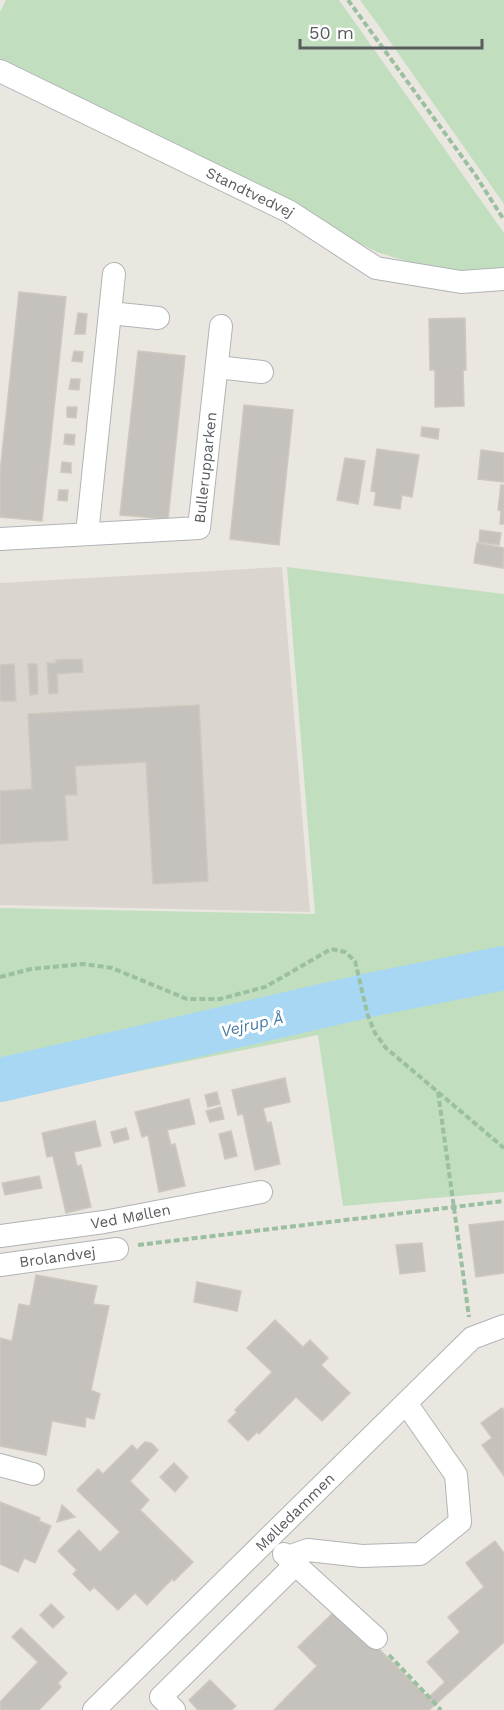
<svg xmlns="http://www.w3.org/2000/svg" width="504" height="1710" viewBox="0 0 504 1710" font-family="'Work Sans',sans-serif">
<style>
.education{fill:#dad6cf}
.green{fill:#c1dfbf}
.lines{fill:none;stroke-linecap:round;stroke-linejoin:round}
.river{stroke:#a7d7f3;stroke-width:44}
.building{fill:#c5c2bd;stroke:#cec8bf;stroke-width:1.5}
.minor-casing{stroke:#b1b3b6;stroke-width:24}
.path{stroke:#9abfa1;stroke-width:4;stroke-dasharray:6 3;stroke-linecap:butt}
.minor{stroke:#fff;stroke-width:22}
.labels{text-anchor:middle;stroke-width:6;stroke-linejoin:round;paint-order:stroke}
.street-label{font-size:15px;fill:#595c5f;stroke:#fff}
.water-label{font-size:16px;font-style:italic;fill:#487aa2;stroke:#fff}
</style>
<rect width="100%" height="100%" fill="#eae7e0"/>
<polygon class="education" points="282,567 310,912 0,905 0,583"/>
<g class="green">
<polygon points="6,0 339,0 504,233 504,291 377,252 0,59 0,12"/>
<polygon points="360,0 504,0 504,204 379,26"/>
<polygon points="287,567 504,594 504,1192 343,1206 318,1035 0,1099 0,908 315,914"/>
</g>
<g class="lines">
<polyline class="river" points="0,1080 374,994 504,968"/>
</g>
<g class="building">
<polygon points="19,292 66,297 42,521 0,517 0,473"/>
<polygon points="78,313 87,314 85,334 75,334"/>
<polygon points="465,318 466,370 463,370 464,406 435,407 435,370 430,370 429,319"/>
<polygon points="74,351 83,352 82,362 72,361"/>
<polygon points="138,351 185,356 168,519 120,515"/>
<polygon points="71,379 80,379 79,390 69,389"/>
<polygon points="244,405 293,410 279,545 230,539"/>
<polygon points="67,407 77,407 76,418 67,417"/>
<polygon points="422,427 439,429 438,439 421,436"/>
<polygon points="65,434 75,435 74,445 64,444"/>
<polygon points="377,449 419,455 412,497 402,495 400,509 374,505 376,492 371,491"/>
<polygon points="481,450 504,453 504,482 478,479"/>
<polygon points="345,458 365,461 358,504 337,500"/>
<polygon points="62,462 71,463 71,473 61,472"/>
<polygon points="501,485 504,485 504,524 500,524 501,511 498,510"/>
<polygon points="59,490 68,490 67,501 58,500"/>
<polygon points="480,530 501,533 499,545 479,542"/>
<polygon points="477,543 504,548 503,568 474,563"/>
<polygon points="82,659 83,672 57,674 58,693 49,694 47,663 56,663 56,660"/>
<polygon points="14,664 16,701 0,701 0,665"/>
<polygon points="28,664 37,664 38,694 30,695"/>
<polygon points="199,705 208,881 153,884 146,762 75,766 77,795 65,795 68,840 0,844 0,791 32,789 28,714"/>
<polygon points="285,1078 290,1102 263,1108 267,1123 271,1122 280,1164 255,1170 243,1114 238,1115 232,1090"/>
<polygon points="217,1092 220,1104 208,1107 205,1095"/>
<polygon points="189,1099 195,1124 167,1130 171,1145 175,1144 185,1186 159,1192 148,1135 142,1137 135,1112"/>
<polygon points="221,1107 224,1119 210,1122 206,1111"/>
<polygon points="95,1121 101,1146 74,1152 77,1166 81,1165 91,1207 66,1213 53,1156 47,1157 42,1133"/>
<polygon points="126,1128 129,1139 114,1143 111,1132"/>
<polygon points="231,1131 237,1156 225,1159 219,1134"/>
<polygon points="39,1176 42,1188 5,1195 2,1183"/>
<polygon points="504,1221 504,1273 476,1277 469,1225"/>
<polygon points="422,1243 425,1271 400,1274 396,1245"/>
<polygon points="36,1275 97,1286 93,1304 109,1306 91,1390 100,1394 94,1419 86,1417 85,1427 52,1421 46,1455 0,1446 0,1338 12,1341 19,1304 30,1306"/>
<polygon points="197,1282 241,1291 237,1311 194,1302"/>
<polygon points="275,1320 303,1347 310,1340 328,1358 321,1365 350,1393 322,1421 296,1397 259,1434 257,1432 248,1441 228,1421 237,1412 235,1410 272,1372 247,1348"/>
<polygon points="502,1408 504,1410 504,1476 482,1445 492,1438 481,1423"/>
<polygon points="145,1442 151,1443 158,1450 130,1481 149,1500 140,1510 193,1562 174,1581 172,1579 147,1605 135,1593 118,1610 94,1587 90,1591 73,1574 77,1570 58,1551 79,1530 100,1552 120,1532 77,1490 98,1469 103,1474 132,1445 137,1450"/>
<polygon points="174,1463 188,1477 175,1492 160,1477"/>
<polygon points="0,1502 40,1518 39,1521 51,1526 35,1563 24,1558 18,1572 0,1564"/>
<polygon points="62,1505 75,1517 57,1522"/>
<polygon points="495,1541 504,1553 504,1642 435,1705 428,1698 445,1682 427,1662 460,1632 448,1617 484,1587 466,1563"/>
<polygon points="51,1604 64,1617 53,1628 40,1615"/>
<polygon points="338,1608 435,1705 429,1710 274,1710 317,1666 298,1647"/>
<polygon points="21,1628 67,1673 58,1683 61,1687 39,1710 1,1710 0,1702 38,1662 12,1637"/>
<polygon points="210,1680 236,1706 231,1710 198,1710 189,1700"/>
</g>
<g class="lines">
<defs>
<g id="minor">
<path id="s1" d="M0,71l290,141 86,56 85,14 43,-3"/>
<polyline points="110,313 158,318"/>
<polyline points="217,367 262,372"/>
<polyline points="87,534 114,274"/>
<path id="s2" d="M0,539l199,-11 22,-202"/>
<path id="s3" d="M0,1236l104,-14 157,-30"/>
<path id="s4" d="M0,1265l117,-16"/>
<polyline points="0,1465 33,1474"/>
<polyline points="284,1554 376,1638"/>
<polyline points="288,1557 308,1550 362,1556 420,1554 460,1522 456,1475 406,1403"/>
<path id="s5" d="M94,1710l378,-372 32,-12"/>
<polyline points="174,1710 161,1697 295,1565"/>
</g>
</defs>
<use href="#minor" class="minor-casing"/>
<g class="path">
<polyline points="348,0 476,176 504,220"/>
<polyline points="0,977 31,969 83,964 112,968 187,999 220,999 265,987 331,949 345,952 355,961 368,1016 375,1033 386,1048 504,1148"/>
<polyline points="438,1092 469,1317"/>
<polyline points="138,1245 504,1201"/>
<polyline points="389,1655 441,1710"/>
</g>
<use href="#minor" class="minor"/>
</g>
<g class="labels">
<g class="street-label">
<text dy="5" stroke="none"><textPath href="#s1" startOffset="278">Standtvedvej</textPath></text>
<text dy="5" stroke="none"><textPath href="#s2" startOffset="260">Bullerupparken</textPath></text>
<text dy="5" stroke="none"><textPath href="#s3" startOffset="132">Ved Møllen</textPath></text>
<text dy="5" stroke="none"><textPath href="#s4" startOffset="58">Brolandvej</textPath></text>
<text dy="5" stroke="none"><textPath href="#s5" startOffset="282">Mølledammen</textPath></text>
</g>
<g class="water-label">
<text transform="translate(252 1024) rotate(-13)" y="6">Vejrup Å</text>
</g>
</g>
<path d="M300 39v9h182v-9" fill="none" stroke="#595c5f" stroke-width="3"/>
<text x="309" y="39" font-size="18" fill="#595c5f" stroke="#ffffff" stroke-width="4.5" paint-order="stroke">50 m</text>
</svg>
